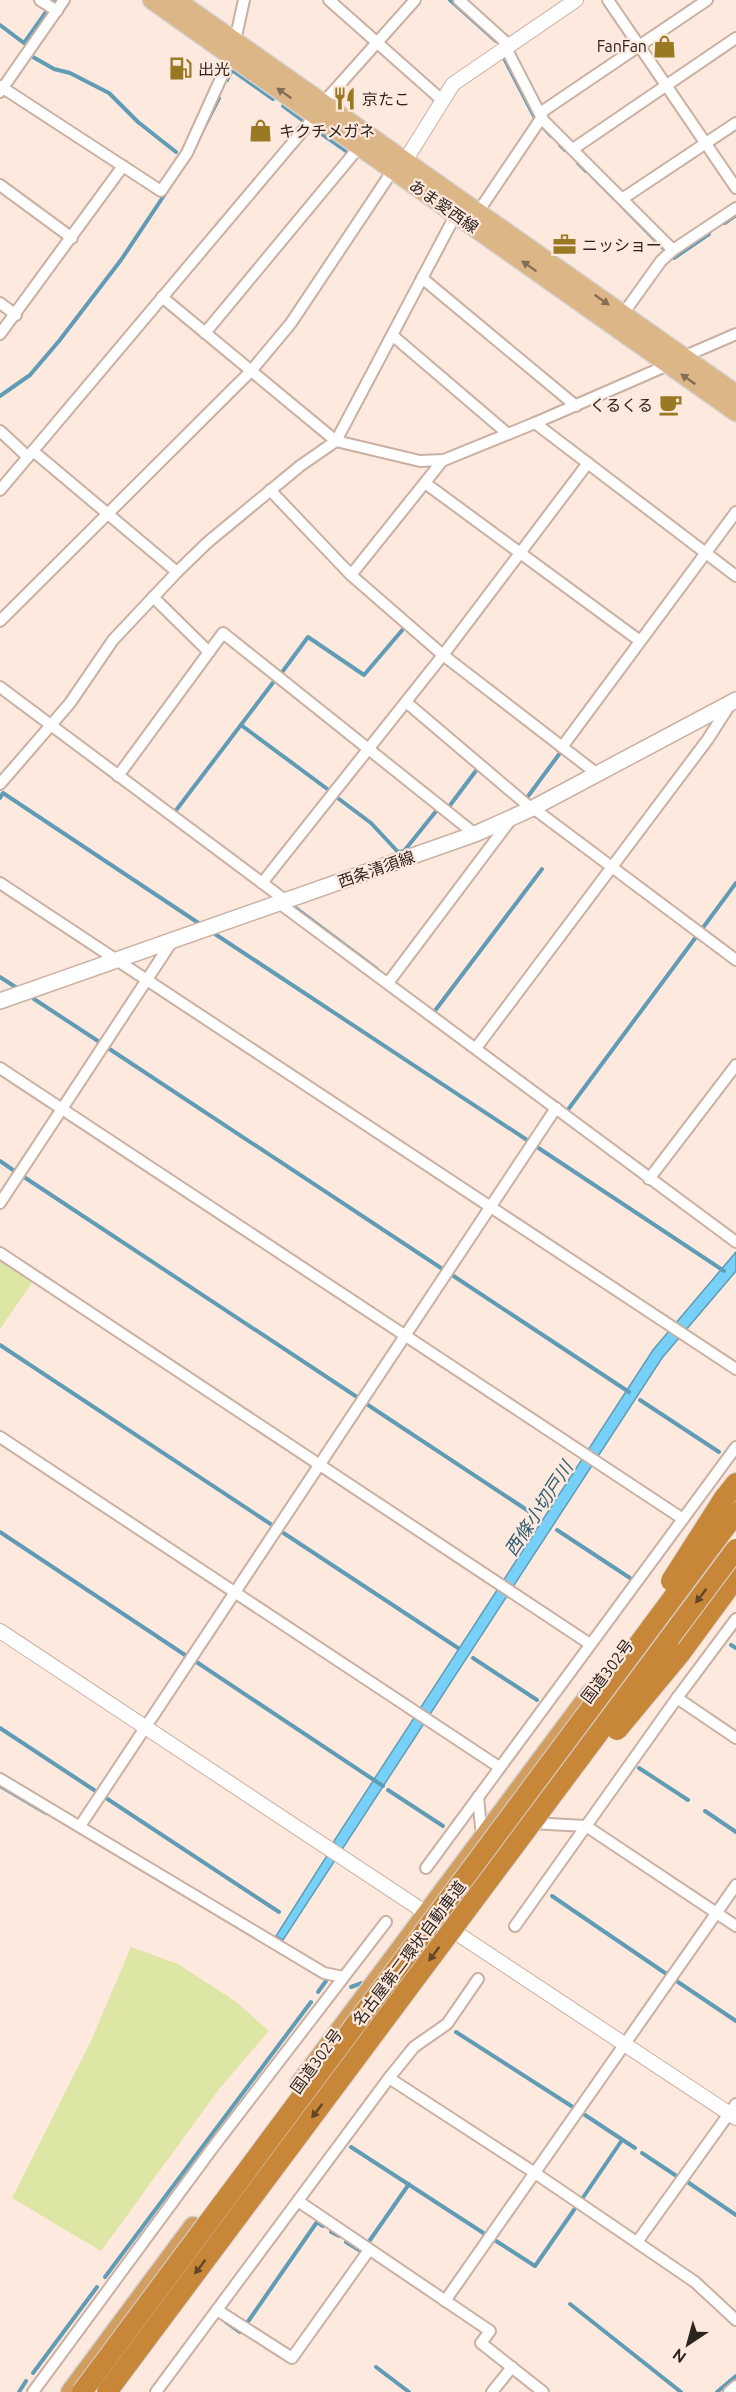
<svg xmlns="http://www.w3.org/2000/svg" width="736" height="2392" viewBox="0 0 736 2392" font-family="Ubuntu,'Noto Sans JP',sans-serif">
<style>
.green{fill:#dee6a6}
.water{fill:#76d0f7;stroke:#609cb6;stroke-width:1.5}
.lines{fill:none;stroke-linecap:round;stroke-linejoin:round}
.stream{stroke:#609cb6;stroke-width:4}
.minor-casing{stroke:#cab0a3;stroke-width:14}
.tertiary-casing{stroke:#cab0a3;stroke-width:16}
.secondary-casing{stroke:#cab0a3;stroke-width:18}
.primary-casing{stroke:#d5d3d2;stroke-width:21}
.trunk-casing{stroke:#d5d3d2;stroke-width:21}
.motorway-casing{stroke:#d5d3d2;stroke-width:22}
.minor{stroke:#fff;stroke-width:10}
.tertiary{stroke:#fff;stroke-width:14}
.secondary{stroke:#fff;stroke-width:15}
.primary{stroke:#ddb688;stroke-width:18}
.trunk{stroke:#d29e60;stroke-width:18}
.motorway{stroke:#c78638;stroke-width:20}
.motorway-bridge-casing{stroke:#d5d3d2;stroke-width:22;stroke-linecap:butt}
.motorway-bridge{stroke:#c78638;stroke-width:20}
.oneway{fill:#856c54}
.oneway2{fill:#634628}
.labels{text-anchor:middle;stroke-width:4.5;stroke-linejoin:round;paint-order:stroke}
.poi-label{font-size:16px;fill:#2d231f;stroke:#fee9de;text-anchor:start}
.street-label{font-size:16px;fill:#2d231f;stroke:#fee9de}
.water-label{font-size:18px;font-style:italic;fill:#2d5e74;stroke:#fee9de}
</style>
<rect width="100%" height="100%" fill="#fee9de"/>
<g class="green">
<polygon points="0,1257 34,1280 0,1329"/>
<polygon points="131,1947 178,1964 235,2001 269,2031 220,2088 101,2251 12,2198 91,2041"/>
</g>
<polygon class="water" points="736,1252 736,1271 662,1358 283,1940 276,1936 335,1843 334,1841 653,1350"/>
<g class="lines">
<g class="stream">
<polyline points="450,0 496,41"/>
<polyline points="54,2 55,0"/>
<polyline points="0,25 24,43 46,12"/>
<polyline points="33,57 54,69 70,73 109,93 138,122 176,152"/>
<polyline points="505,60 535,118"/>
<polyline points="227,80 232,70 273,99"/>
<polyline points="283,106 302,120"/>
<polyline points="541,125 551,136"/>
<polyline points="312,127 349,153"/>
<polyline points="560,145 565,150"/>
<polyline points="186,163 219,98"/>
<polyline points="578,163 586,171"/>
<polyline points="592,176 615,199"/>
<polyline points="621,205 664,249"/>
<polyline points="725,223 736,215"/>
<polyline points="674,258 709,234"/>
<polyline points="0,396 30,375 59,341 121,260 167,191"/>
<polyline points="280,675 308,637 364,675 404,628"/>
<polyline points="241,725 330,791"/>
<polyline points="335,796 371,823 398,852 404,851 437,810"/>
<polyline points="0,798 3,793 200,924"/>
<polyline points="526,799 560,753"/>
<polyline points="448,808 478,768"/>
<polyline points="177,815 174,813 275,680"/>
<polyline points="293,906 377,969"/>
<polyline points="702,929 736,883"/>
<polyline points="215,934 530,1142"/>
<polyline points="0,977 17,988"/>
<polyline points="34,999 101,1043"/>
<polyline points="434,1012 542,869"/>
<polyline points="108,1048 444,1270"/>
<polyline points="567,1111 696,937"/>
<polyline points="537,1147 724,1271"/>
<polyline points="0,1161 16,1172"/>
<polyline points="24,1177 360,1399"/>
<polyline points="452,1275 629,1392"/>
<polyline points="0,1345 275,1527"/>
<polyline points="640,1400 719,1452"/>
<polyline points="368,1405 539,1518"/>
<polyline points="557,1530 630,1578"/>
<polyline points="0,1532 188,1657"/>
<polyline points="282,1532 458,1648"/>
<polyline points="731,1645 736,1648"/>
<polyline points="473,1658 537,1700"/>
<polyline points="195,1661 383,1786"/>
<polyline points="0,1728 97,1792"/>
<polyline points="639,1768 688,1800"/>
<polyline points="0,1786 46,1813"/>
<polyline points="388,1790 443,1826"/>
<polyline points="106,1798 279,1912"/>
<polyline points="705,1811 736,1832"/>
<polyline points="552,1896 668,1975"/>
<polyline points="675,1980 736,2021"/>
<polyline points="351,1987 362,1983"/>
<polyline points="318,1992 326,1981"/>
<polyline points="456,2032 576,2109"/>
<polyline points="582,2113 635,2148"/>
<polyline points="351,2147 488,2236"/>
<polyline points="642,2153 678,2177"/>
<polyline points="686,2181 736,2215"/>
<polyline points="582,2199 622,2140"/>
<polyline points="331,2232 339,2236"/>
<polyline points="493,2239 535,2266 576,2207"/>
<polyline points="346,2242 362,2252"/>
<polyline points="368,2243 409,2184"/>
<polyline points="105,2277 311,2002"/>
<polyline points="570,2304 681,2392"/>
<polyline points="226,2322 240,2332"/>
<polyline points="247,2323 317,2222 323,2226"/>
<polyline points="376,2367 409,2392"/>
<polyline points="33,2373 97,2287"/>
<polyline points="19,2392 26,2381"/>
<polyline points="717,2392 736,2376"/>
</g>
<defs>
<g id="minor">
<polyline points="40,0 57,11"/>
<polyline points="329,0 443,101"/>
<polyline points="459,0 510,46"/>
<polyline points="608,0 736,188"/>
<polyline points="235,41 244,0"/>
<polyline points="506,48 543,120 673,250"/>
<polyline points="0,86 161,191 187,153 231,56"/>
<polyline points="0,92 64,0"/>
<polyline points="323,103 415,0"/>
<polyline points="540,113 707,0"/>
<polyline points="573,149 736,38"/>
<polyline points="0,185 72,238"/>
<polyline points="622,199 736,123"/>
<polyline points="478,212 542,117"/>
<polyline points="422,278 576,406"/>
<polyline points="162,297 336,441 420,461 444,460 535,423 668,365"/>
<polyline points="0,303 16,315"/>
<polyline points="623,314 661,261 673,250 736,208"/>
<polyline points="205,333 360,146"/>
<polyline points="0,334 123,166"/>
<polyline points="392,335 508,434"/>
<polyline points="683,357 736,334"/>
<polyline points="535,423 736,576"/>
<polyline points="0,431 28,457"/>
<polyline points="33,451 177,572"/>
<polyline points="425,483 640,641"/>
<polyline points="0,490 316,115"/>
<polyline points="270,490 351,575 443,655 596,773"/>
<polyline points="351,575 443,460"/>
<polyline points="153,597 209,652 223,633 475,834"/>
<polyline points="0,621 251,371 291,323 393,170"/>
<polyline points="0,687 285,900"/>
<polyline points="406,702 532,809"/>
<polyline points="562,747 736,512"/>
<polyline points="118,776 209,652"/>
<polyline points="0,784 70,703 113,640 177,572 208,542 300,466 336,441 456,214"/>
<polyline points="533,808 736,960"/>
<polyline points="0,883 736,1369"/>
<polyline points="262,883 443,655 588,463"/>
<polyline points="279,903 736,1242"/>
<polyline points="388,983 512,818"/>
<polyline points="476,1048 708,739 731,703"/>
<polyline points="0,1068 683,1519"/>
<polyline points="649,1179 736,1065"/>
<polyline points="0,1203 173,940"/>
<polyline points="0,1253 590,1644"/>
<polyline points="0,1437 499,1767"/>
<polyline points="677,1698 736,1738"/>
<polyline points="0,1779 324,1973 343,1977"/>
<polyline points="478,1797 482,1837"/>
<polyline points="530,1823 586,1826 736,1926"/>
<polyline points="80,1826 556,1108"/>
<polyline points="426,1868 736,1447"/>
<polyline points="515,1926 677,1698 736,1619"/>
<polyline points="389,2078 535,2173 695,2282 736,2320"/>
<polyline points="298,2201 490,2331 481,2343 543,2392"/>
<polyline points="637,2242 736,2104"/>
<polyline points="445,2301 736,1885"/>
<polyline points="217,2310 292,2358 369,2250"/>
<polyline points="33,2392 211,2150 386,1922"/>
<polyline points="156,2392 389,2078 414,2047 447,2024 478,1979"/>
<polyline points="492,2392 512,2367"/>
<polyline points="729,2392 736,2386"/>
</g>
<g id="tertiary">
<polyline points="399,165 405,161 453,84 576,0"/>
<polyline points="0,1631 736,2118"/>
</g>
<polyline id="secondary" points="0,1001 475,834 533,808 736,700"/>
<g id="primary">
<polyline points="152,0 736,412"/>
<polyline points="176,0 736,394"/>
</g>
<g id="trunk">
<polyline points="717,1524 736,1499"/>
<polyline points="299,2084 591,1692"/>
<polyline points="70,2392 193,2226"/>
</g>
<g id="motorway">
<polyline points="724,1498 736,1483"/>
<polyline points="680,1654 736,1578"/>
</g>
</defs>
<use href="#minor" class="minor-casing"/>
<use href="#tertiary" class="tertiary-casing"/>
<use href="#secondary" class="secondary-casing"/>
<use href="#primary" class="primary-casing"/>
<use href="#trunk" class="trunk-casing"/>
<use href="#motorway" class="motorway-casing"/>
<use href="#minor" class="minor"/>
<use href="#tertiary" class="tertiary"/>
<use href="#secondary" class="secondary"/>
<use href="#primary" class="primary"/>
<use href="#trunk" class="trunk"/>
<use href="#motorway" class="motorway"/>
<defs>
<g id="motorway-bridge">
<polyline points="671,1581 724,1498"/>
<polyline points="617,1730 680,1654"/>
<polyline points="82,2392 736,1513"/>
<polyline points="107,2392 736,1549"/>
</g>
</defs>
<use href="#motorway-bridge" class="motorway-bridge-casing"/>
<use href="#motorway-bridge" class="motorway-bridge"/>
</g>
<defs><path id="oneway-solid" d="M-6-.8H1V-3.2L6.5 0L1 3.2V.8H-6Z" transform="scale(1.5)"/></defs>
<g class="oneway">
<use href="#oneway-solid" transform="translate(284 93) rotate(-145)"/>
<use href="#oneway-solid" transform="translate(529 266) rotate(-145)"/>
<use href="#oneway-solid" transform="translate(602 300) rotate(35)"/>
<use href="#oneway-solid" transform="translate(688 379) rotate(-145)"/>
</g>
<g class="oneway2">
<use href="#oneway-solid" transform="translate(701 1596) rotate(127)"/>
<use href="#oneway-solid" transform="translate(434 1954) rotate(127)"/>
<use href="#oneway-solid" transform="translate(317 2111) rotate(127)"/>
<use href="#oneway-solid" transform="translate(200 2267) rotate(127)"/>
</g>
<defs>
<symbol id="shop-bare" viewBox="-9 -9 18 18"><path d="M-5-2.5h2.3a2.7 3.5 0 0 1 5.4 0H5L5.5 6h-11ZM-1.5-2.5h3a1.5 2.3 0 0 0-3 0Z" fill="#9a7923" stroke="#fee9de" stroke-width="2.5" paint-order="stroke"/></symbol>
<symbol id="fuel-bare" viewBox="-9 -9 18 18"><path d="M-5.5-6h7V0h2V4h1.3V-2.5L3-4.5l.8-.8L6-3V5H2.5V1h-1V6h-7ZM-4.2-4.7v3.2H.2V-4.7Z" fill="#9a7923" stroke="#fee9de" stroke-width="2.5" paint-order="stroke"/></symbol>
<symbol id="restaurant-bare" viewBox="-9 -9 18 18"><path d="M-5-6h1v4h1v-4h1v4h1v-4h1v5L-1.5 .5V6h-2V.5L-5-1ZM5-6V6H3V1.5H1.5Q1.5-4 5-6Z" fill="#9a7923" stroke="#fee9de" stroke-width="2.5" paint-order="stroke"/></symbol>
<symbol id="office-bare" viewBox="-9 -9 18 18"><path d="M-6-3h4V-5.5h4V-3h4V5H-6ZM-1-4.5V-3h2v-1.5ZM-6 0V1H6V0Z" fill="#9a7923" stroke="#fee9de" stroke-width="2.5" paint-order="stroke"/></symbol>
<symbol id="cafe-bare" viewBox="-9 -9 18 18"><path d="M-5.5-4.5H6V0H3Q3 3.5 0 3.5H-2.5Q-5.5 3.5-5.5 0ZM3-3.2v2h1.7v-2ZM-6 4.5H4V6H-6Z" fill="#9a7923" stroke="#fee9de" stroke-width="2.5" paint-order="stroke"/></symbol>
</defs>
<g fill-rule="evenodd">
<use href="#shop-bare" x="648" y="30" width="33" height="33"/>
<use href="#fuel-bare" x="164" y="52" width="33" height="33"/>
<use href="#restaurant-bare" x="328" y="82" width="33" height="33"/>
<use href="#shop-bare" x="244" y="114" width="33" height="33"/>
<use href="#office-bare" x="548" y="228" width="33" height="33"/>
<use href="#cafe-bare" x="654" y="388" width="33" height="33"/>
</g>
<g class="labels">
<g class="poi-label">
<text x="647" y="52" text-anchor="end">FanFan</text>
<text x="198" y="75">出光</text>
<text x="362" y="105">京たこ</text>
<text x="279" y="137">キクチメガネ</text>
<text x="582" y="251">ニッショー</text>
<text x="653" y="411" text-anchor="end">くるくる</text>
</g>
<g class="street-label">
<text transform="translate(444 206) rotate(35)" y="6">あま愛西線</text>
<text transform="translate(376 869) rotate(-19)" y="6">西条清須線</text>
<text transform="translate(607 1671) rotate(-53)" y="6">国道302号</text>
<text transform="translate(409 1953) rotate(-53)" y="6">名古屋第二環状自動車道</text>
<text transform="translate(316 2061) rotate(-54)" y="6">国道302号</text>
</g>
<g class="water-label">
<text transform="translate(539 1509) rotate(-57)" y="6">西條小切戸川</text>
</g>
</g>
<g transform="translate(688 2344) rotate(216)" stroke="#fee9de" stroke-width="4.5" paint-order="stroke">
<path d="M0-4.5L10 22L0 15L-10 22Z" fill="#2d231f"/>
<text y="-9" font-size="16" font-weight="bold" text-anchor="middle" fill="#2d231f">N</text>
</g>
</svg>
